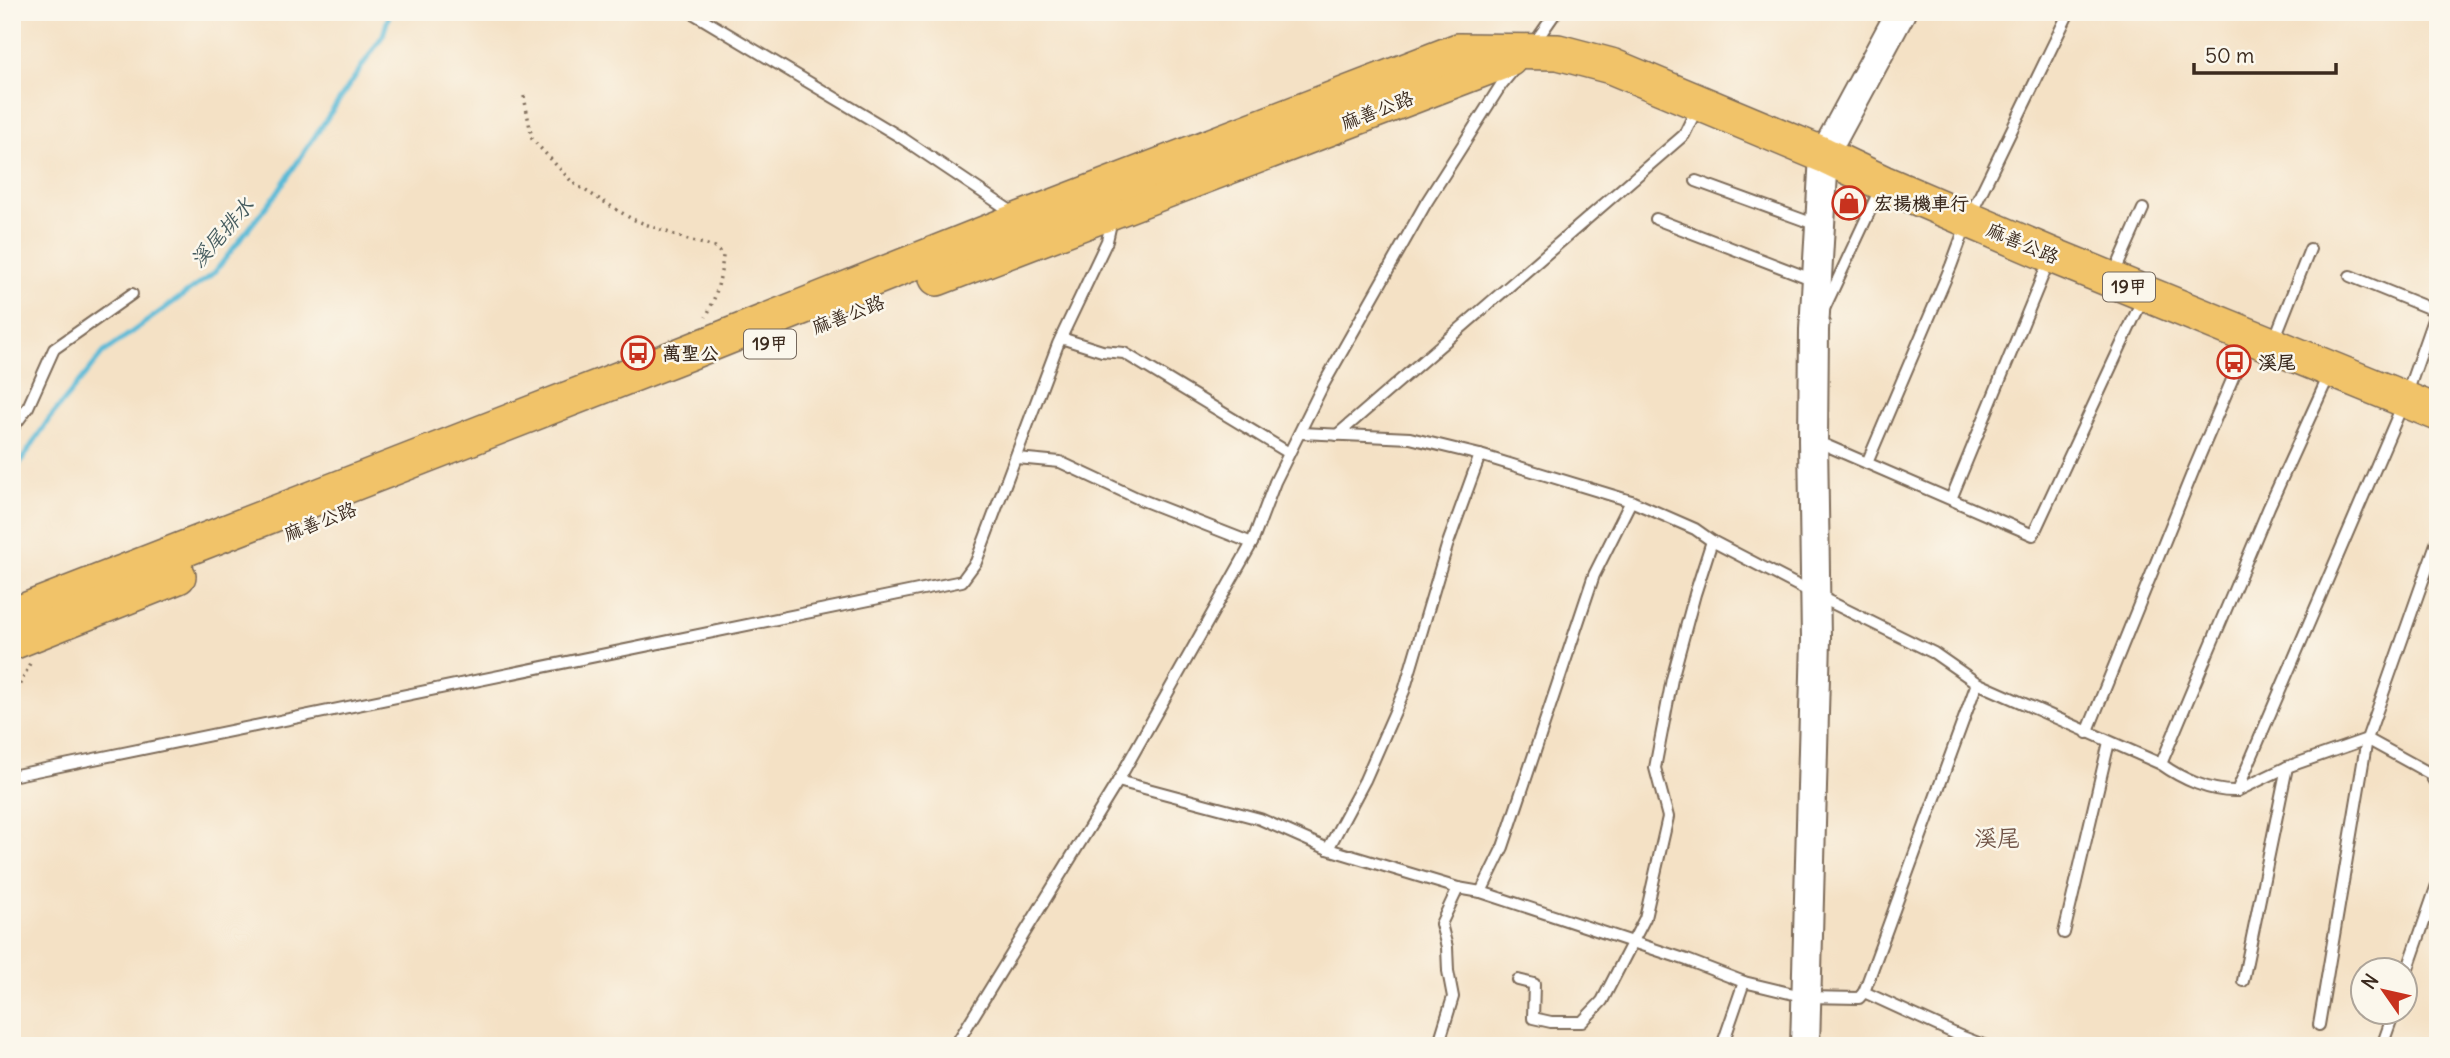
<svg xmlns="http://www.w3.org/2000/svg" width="2450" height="1058" viewBox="0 0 2450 1058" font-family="Delius,'LXGW WenKai TC',sans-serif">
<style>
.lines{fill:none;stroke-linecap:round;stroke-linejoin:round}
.stream{stroke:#59bad7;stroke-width:5}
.service-casing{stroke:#7c6a58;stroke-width:14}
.tertiary-casing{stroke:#7c6a58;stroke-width:32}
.primary-casing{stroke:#7c6a58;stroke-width:38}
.path{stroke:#7c6a58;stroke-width:3.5;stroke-dasharray:2 5;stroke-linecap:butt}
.service{stroke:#fff;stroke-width:10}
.tertiary{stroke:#fff;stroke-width:28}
.primary{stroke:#f1c369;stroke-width:35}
.labels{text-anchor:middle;stroke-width:5;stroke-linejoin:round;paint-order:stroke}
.shield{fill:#fbf7ec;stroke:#75685c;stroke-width:2}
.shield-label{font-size:18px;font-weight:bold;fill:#3b2a1e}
.street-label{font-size:19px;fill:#3b2a1e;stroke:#fbf7ec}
.poi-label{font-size:19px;font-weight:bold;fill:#3b2a1e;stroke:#fbf7ec;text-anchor:start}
.water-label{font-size:21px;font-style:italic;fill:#465c5f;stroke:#fbf7ec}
.quarter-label{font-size:23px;fill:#715548;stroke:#fbf7ec}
</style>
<rect width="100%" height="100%" fill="#fbf7ec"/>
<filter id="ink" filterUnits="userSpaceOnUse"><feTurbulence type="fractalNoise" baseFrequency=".0143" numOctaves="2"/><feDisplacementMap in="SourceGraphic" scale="14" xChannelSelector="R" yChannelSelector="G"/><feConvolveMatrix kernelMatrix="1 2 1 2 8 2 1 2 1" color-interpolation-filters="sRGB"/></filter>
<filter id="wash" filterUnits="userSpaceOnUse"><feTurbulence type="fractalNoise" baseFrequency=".00686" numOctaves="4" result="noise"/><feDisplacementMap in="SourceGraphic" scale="28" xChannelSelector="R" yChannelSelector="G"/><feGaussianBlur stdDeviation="1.57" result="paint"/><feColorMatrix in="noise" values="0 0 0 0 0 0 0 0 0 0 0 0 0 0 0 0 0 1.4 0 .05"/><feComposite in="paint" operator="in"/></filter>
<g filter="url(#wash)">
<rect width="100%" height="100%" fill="#f4e1c5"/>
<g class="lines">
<polyline class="stream" points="12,475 49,419 104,352 214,273 276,194 383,35 390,12"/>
</g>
</g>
<g filter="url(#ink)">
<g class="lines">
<defs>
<g id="service">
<polyline points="691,12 902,138 1015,214"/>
<polyline points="2432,12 2438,15"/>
<polyline points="1533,45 1556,12"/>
<polyline points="1696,181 1817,225"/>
<polyline points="1656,219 1814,280"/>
<polyline points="2114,274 2143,209"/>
<polyline points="1824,309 1881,187"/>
<polyline points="1061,338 1102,351 1124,353 1289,453"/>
<polyline points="2274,340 2310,249"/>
<polyline points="12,429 28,407 54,349 132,294"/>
<path d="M1301,433l109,5 70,17 151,46 64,28 17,12 104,54 118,58 43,30 184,81c21,15 49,28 76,27l50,-24 80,-28 62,34 9,14"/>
<polyline points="1337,435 1684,135 1698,106"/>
<polyline points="1816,441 2033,535 2143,298"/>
<polyline points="1017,458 1060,462 1137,498 1252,543"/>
<polyline points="1867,463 1951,266 1968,220 2069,12"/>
<polyline points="1951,499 2050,258"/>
<polyline points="2087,733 2194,469 2249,340"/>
<polyline points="2161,764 2269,507 2330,373"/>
<polyline points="16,775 962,581 976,562 1058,344 1107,241 1112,219"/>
<polyline points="1118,781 1260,819 1328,849 1458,888 1481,892 1687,960 1744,982 1806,997 1859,998 1864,992 1960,1036 1986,1046"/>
<polyline points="2237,791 2405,399 2436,311 2350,276"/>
<polyline points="1328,849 1365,780 1404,691 1447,546 1480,455"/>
<polyline points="1481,892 1503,847 1594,575 1631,501"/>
<polyline points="2064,933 2109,742"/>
<polyline points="1518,980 1534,984 1533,1018 1551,1022 1582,1022 1602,1001 1645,918 1668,817 1655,768 1672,679 1695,594 1712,541"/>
<polyline points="2404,980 2438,882"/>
<polyline points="2243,981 2287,767"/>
<polyline points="1864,992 1977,683"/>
<polyline points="2319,1025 2367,739 2438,538"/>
<polyline points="955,1046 1118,781 1252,543 1275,482 1322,387 1426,203 1501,85 1514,69"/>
<polyline points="1438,1046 1453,997 1448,971 1447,947 1441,924 1458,888"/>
<polyline points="1722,1046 1744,982"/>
<polyline points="2382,1046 2394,1012"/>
</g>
<polyline id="tertiary" points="1805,1046 1816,639 1813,440 1814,330 1824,155 1901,12"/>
<g id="primary">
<polyline points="937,278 1509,59"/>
<polyline points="12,616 687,353 1022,219 1458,51 1558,52 1611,66 1824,155 1883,183 2051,255 2438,413"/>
<polyline points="12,642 178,576"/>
</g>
</defs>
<use href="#service" class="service-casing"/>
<use href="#tertiary" class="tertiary-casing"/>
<use href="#primary" class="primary-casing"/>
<g class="path">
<path d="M524,96l8,43 41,44 59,36 56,21 27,7 8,9c-2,22 -7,42 -17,61"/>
<polyline points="12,704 30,663"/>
</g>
<use href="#service" class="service"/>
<use href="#tertiary" class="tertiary"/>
<use href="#primary" class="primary"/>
</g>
</g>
<defs>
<symbol id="shop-ring" viewBox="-11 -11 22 22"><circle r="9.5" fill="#fbf7ec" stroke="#c8321e" stroke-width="1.5"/><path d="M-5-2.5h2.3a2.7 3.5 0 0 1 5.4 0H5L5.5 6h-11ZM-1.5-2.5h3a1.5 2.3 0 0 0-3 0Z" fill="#c8321e"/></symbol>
<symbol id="bus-ring" viewBox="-11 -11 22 22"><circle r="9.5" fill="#fbf7ec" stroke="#c8321e" stroke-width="1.5"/><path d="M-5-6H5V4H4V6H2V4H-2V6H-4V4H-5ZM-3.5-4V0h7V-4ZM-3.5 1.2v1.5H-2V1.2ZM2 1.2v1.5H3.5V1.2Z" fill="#c8321e"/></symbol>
</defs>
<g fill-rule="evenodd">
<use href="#shop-ring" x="1830" y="184" width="38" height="38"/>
<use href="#bus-ring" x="619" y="334" width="38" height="38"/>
<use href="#bus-ring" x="2215" y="343" width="38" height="38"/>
</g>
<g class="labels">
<g class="shield">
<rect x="2103" y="272.5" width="52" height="29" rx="5"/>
<rect x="744" y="329.5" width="52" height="29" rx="5"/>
</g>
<g class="shield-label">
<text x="2129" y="293">19甲</text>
<text x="770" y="350">19甲</text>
</g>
<g class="street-label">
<text transform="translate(1377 110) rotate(-21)" y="7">麻善公路</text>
<text transform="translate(2023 243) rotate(23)" y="7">麻善公路</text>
<text transform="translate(848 314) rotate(-21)" y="7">麻善公路</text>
<text transform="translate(320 521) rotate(-21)" y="7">麻善公路</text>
</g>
<g class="poi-label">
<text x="1874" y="210">宏揚機車行</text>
<text x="662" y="360">萬聖公</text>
<text x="2258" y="369">溪尾</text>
</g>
<g class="water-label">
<text transform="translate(222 233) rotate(-49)" y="7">溪尾排水</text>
</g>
<g class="quarter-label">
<text x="1997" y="846">溪尾</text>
</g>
</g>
<rect width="2450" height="1058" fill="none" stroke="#fbf7ec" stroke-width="42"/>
<g transform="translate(2384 991) rotate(304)"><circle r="33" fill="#fbf7ec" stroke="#aea59a" stroke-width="2"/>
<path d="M0-5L12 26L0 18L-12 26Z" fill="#c8321e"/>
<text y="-10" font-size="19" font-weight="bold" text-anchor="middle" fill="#3b2a1e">N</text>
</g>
<path d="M2194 63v10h142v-10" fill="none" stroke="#3b2a1e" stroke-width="3.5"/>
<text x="2205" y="63" font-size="21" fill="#3b2a1e" stroke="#fbf7ec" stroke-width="5" paint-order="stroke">50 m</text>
</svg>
